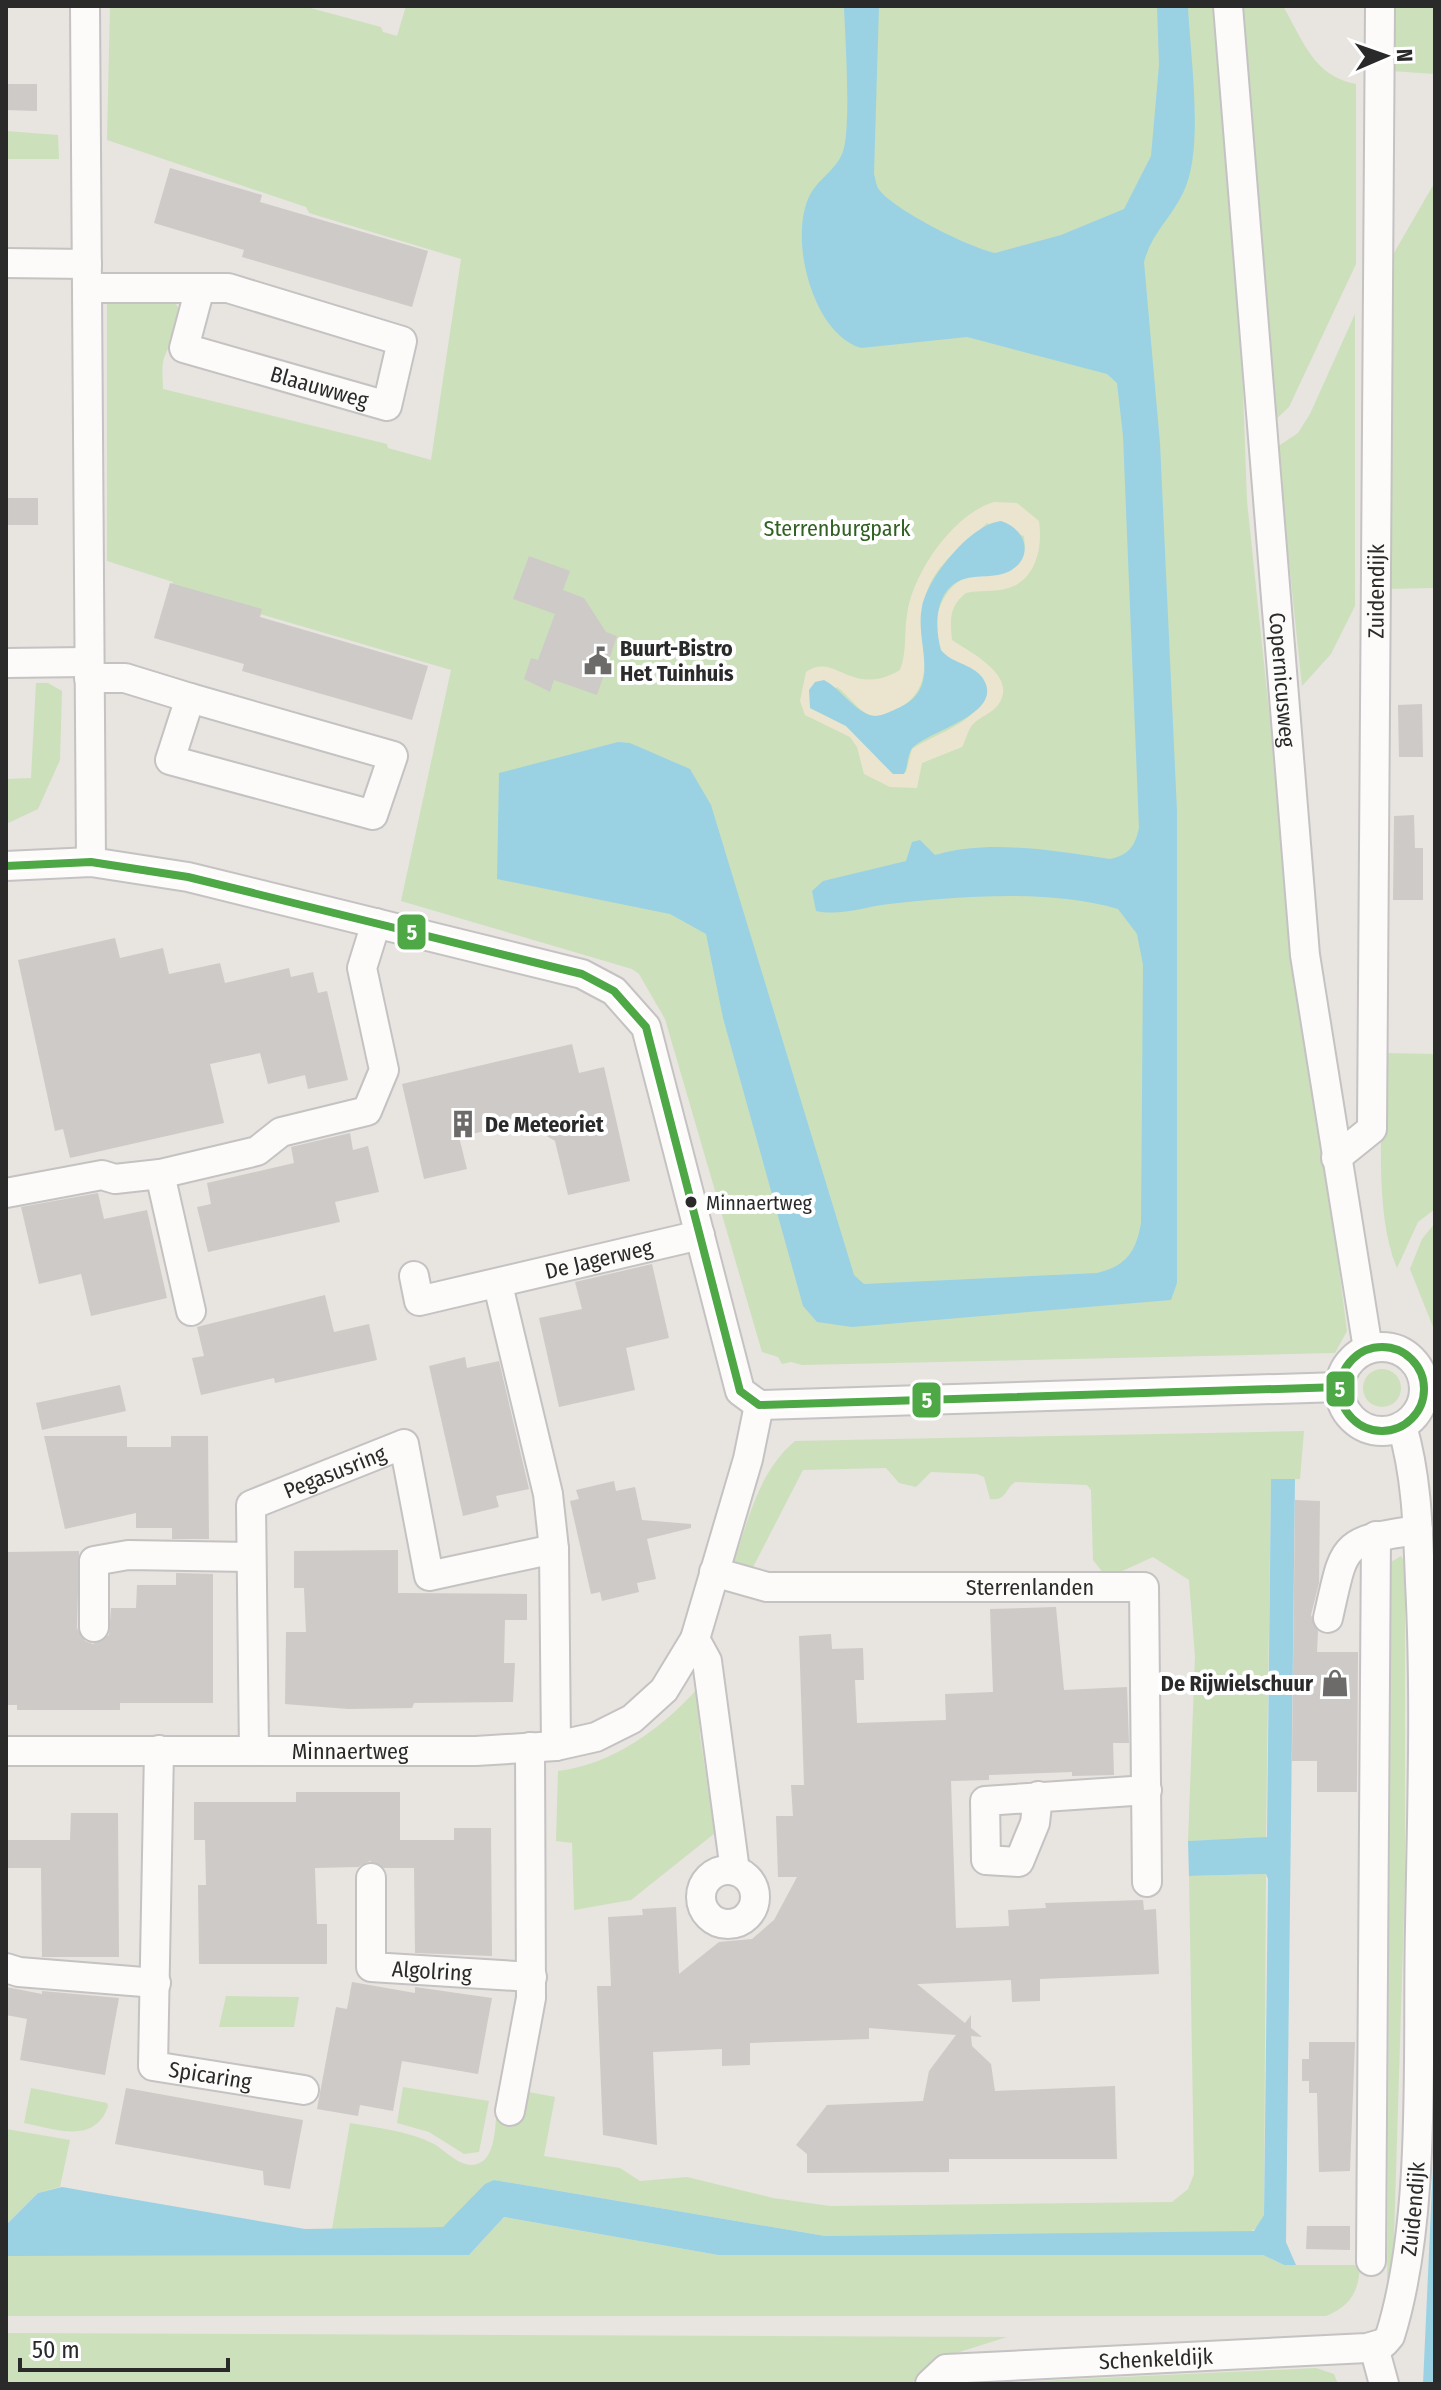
<svg xmlns="http://www.w3.org/2000/svg" width="1441" height="2390" viewBox="0 0 1441 2390" font-family="'Fira Sans Condensed',sans-serif">
<style>
.green{fill:#cce0bc}
.sand{fill:#ebe5d0;fill-rule:evenodd}
.water{fill:#9ad2e4}
.building{fill:#cdcac7}
.lines{fill:none;stroke-linecap:round;stroke-linejoin:round}
.minor-casing{stroke:#c4c2c2;stroke-width:32}
.minor{stroke:#fcfbfa;stroke-width:28}
.bus-1-casing{stroke:#fff;stroke-width:14}
.bus-1{stroke:#4ea845;stroke-width:8}
.bus-dot{fill:#2a2a2a;stroke:#fff;stroke-width:3}
.labels{text-anchor:middle;stroke-width:8;stroke-linejoin:round;paint-order:stroke}
.bus-label{font-size:20px;fill:#2a2a2a;stroke:#fff;text-anchor:start}
.street-label{font-size:22px;fill:#2a2a2a;stroke:#fff}
.park-label{font-size:22px;fill:#2f6120;stroke:#fff}
.poi-label{font-size:22px;font-weight:bold;fill:#2a2a2a;stroke:#fff;text-anchor:start}
.line-badge{stroke:#fff;stroke-width:3}
.badge-label{font-size:22px;text-anchor:middle;font-weight:bold;fill:#fff}
</style>
<rect width="100%" height="100%" fill="#e8e4e0"/>
<g class="green">
<path d="M110,6h193l78,21 2,5 14,4 9,-30h823l18,495 27,258 73,572 -12,22 -533,12 -11,-3 -9,2 -4,-7 -16,-5 -97,-333 -26,-45 -7,-5 -231,-68 50,-231 -280,-82 2,-6 -66,-21v-261c17,-1 35,-4 52,-3 38,3 12,42 5,61 -3,9 -1,21 -1,31l224,55 1,4 43,12 30,-201 -152,-46 -3,-6 -199,-67z"/>
<path d="M1242,6h41c20,34 30,70 73,78v180l-67,143 -14,13z"/>
<polygon points="1377,6 1435,6 1435,74 1377,70"/>
<polygon points="6,131 58,135 59,159 6,159"/>
<polygon points="1435,182 1435,588 1385,589 1387,265"/>
<polygon points="1355,314 1355,606 1331,654 1302,686 1277,447 1298,433 1310,414"/>
<polygon points="36,683 48,683 62,691 60,760 38,809 6,824 6,779 31,778"/>
<path d="M1383,1053l52,1v155l-17,13 -21,46c-24,-57 -14,-152 -14,-215z"/>
<polygon points="1435,1223 1435,1332 1410,1269 1422,1239"/>
<circle cx="1382" cy="1388" r="19"/>
<path d="M1304,1431l-4,48 -29,1 -5,359 -78,2 7,-184 -6,-77 -36,-23 -46,21 -14,-18 -2,-70 -4,-5 -72,-3c-11,8 -8,19 -25,17l-6,-22 -7,-3 -46,-2 -15,15 -17,-4 -13,-15 -83,2 -53,103 -16,-12c15,-43 25,-90 61,-120z"/>
<polygon points="1401,1556 1405,1562 1405,1881 1392,2301 1387,2310 1391,1562"/>
<path d="M698,1688l2,48 15,97 -84,67 -57,10 -2,-67 -16,-2 2,-70c53,-6 105,-43 140,-83z"/>
<path d="M1266,1874l-2,341 -5,12 -12,6 -422,3 -331,-56 -51,47 -111,2 18,-106c28,5 59,8 84,21 14,8 31,30 49,17 13,-10 12,-37 14,-52l27,5 5,-22 26,5 -11,59 76,12 20,13 47,-4 86,21 57,8 342,-4 16,-13 6,-15 -5,-298z"/>
<polygon points="226,1996 299,1997 294,2027 219,2027"/>
<polygon points="403,2087 489,2101 479,2152 464,2154 429,2132 397,2123"/>
<path d="M31,2088l76,15 1,3c-13,39 -53,23 -84,17z"/>
<polygon points="6,2129 70,2140 60,2187 38,2193 6,2225"/>
<path d="M504,2217l214,38h545l21,10h76c-1,26 -9,41 -34,51h-1320v-60l463,-1z"/>
<polygon points="6,2333 1007,2337 950,2355 910,2384 6,2384"/>
<polygon points="1316,2368 1334,2374 1338,2384 972,2384"/>
</g>
<path class="sand" d="M994,502l23,1 22,18c4,27 -3,61 -34,68 -13,3 -26,1 -39,4 -17,13 -16,27 -14,47 19,13 67,36 46,65 -7,9 -17,11 -25,19 -5,5 -7,16 -11,23l-40,16 -5,25 -27,-1 -26,-13 -7,-27 -7,-10 -45,-22 -5,-14 6,-29c29,-21 45,27 94,-2 7,-18 4,-37 7,-55 5,-41 46,-101 87,-113zM987,523l37,13 1,11 -7,15c-14,5 -50,13 -60,20 -19,13 -34,56 -13,74 10,8 24,11 34,18 18,45 -37,55 -67,75l-6,23 -13,2 -47,-48 -36,-18 27,-21c10,7 17,18 27,25 9,7 19,3 29,-1 58,-25 13,-85 39,-131 12,-22 37,-40 55,-57z"/>
<g class="water">
<path d="M844,6h35l-5,168c2,7 2,13 7,18 18,20 87,55 114,61l66,-18 63,-26 27,-53 8,-91 -2,-59h31c2,49 17,144 -5,187 -12,25 -32,41 -39,69l16,181 17,368v472l-6,17 -319,27 -35,-5 -14,-16 -80,-288 -17,-84 -36,-20 -173,-35 2,-106 119,-31 12,1 60,26 21,36 143,470 10,9 233,-11c29,-7 39,-21 44,-50l2,-258 -6,-31 -19,-25c-68,-20 -159,-13 -229,-5 -25,3 -48,12 -73,7l-4,-20 11,-10 83,-20 6,-19 8,-2 15,15c56,-16 119,-4 175,4 19,-4 25,-13 29,-31l-16,-392 -6,-53 -10,-9 -140,-37 -106,11c-49,-14 -74,-113 -50,-155 8,-14 25,-24 31,-39 10,-21 3,-119 2,-148z"/>
<path d="M1001,521c27,9 33,38 7,51 -12,6 -31,3 -44,7 -29,9 -30,47 -23,71 10,13 31,14 41,27 27,38 -59,54 -71,73 -4,7 -3,17 -7,24h-11l-47,-48 -36,-18 -1,-18 6,-8 9,-2c16,8 27,27 43,34 10,5 20,-1 29,-5 49,-20 18,-65 26,-102 6,-30 49,-83 79,-86z"/>
<polygon points="1271,1479 1295,1479 1286,2242 1296,2265 1284,2265 1263,2255 718,2255 504,2217 469,2255 6,2256 6,2225 38,2193 62,2187 305,2229 443,2227 485,2184 494,2180 825,2236 1254,2231 1264,2215 1268,1879 1266,1874 1189,1876 1188,1841 1267,1837"/>
<polygon points="1435,2121 1435,2384 1423,2384"/>
</g>
<g class="building">
<polygon points="6,84 37,84 37,111 6,110"/>
<polygon points="170,168 262,195 260,202 428,251 412,307 242,257 244,250 154,223"/>
<rect x="6" y="498" width="32" height="27"/>
<polygon points="529,556 570,571 563,590 584,598 606,632 617,636 597,695 554,680 550,692 524,679 531,658 538,660 555,614 513,599"/>
<polygon points="170,583 262,609 260,617 428,666 412,720 242,671 244,664 154,638"/>
<polygon points="1422,704 1423,757 1399,757 1398,705"/>
<polygon points="1414,815 1415,848 1423,848 1423,900 1393,900 1394,816"/>
<polygon points="115,938 120,958 163,948 169,974 220,963 225,983 289,968 291,977 313,972 318,993 327,991 348,1080 308,1089 305,1075 268,1084 260,1053 210,1064 224,1123 70,1158 63,1129 55,1131 18,960"/>
<polygon points="572,1044 579,1073 604,1067 630,1181 568,1195 555,1141 523,1122 459,1137 467,1169 424,1179 402,1084"/>
<polygon points="350,1133 353,1150 368,1146 379,1192 335,1202 340,1222 208,1252 197,1207 211,1204 207,1183 294,1163 291,1147"/>
<polygon points="98,1193 104,1219 147,1210 167,1298 91,1316 81,1274 39,1284 21,1207"/>
<polygon points="652,1264 669,1338 626,1348 635,1390 559,1407 539,1318 582,1309 575,1282"/>
<polygon points="325,1295 334,1332 369,1324 377,1360 275,1383 274,1378 201,1395 192,1358 204,1356 197,1327"/>
<polygon points="465,1357 467,1368 499,1361 529,1489 496,1496 499,1507 463,1516 429,1366"/>
<polygon points="120,1385 126,1411 42,1430 36,1403"/>
<polygon points="44,1436 127,1436 127,1447 171,1447 171,1436 208,1436 209,1539 172,1539 172,1528 136,1528 136,1513 65,1529"/>
<polygon points="614,1481 616,1491 635,1487 642,1520 691,1524 691,1528 647,1539 656,1579 637,1583 639,1592 602,1601 600,1592 591,1594 570,1501 579,1499 576,1490"/>
<polygon points="1295,1500 1320,1501 1319,1583 1311,1615 1318,1631 1317,1652 1358,1652 1357,1792 1317,1792 1317,1761 1292,1761"/>
<polygon points="398,1550 398,1593 527,1594 527,1620 505,1620 504,1663 515,1663 513,1702 414,1703 412,1708 348,1709 285,1704 286,1632 306,1632 304,1588 294,1588 294,1551"/>
<polygon points="79,1551 77,1628 85,1641 93,1644 109,1635 111,1608 136,1608 137,1585 176,1585 176,1573 213,1574 213,1703 120,1703 120,1710 17,1710 17,1705 6,1705 6,1552"/>
<polygon points="1056,1607 1064,1690 1127,1687 1129,1743 1113,1743 1114,1775 1072,1776 1072,1772 989,1775 989,1780 951,1781 956,1928 1009,1926 1008,1910 1046,1908 1045,1903 1143,1900 1144,1910 1156,1909 1159,1974 1040,1979 1040,2001 1012,2002 1011,1980 917,1984 965,2023 971,2015 971,2028 982,2037 971,2036 972,2046 991,2064 995,2091 1115,2086 1117,2159 949,2159 949,2172 807,2173 807,2154 796,2145 827,2105 923,2101 929,2071 956,2035 869,2028 869,2039 750,2043 750,2065 722,2066 722,2049 653,2052 657,2145 603,2135 597,1986 611,1986 608,1917 643,1915 642,1909 676,1907 679,1974 719,1942 752,1939 774,1920 797,1877 778,1877 776,1816 793,1816 791,1785 804,1785 799,1636 831,1634 832,1649 863,1648 864,1680 855,1680 857,1723 946,1720 945,1694 993,1692 990,1609"/>
<polygon points="296,1792 400,1792 400,1840 454,1840 454,1828 491,1828 492,1956 415,1953 414,1868 384,1868 370,1861 358,1867 315,1868 317,1924 327,1924 327,1964 199,1964 198,1885 206,1885 205,1840 194,1840 194,1802 296,1802"/>
<polygon points="71,1813 118,1813 119,1957 42,1957 41,1868 6,1868 6,1840 70,1840"/>
<polygon points="352,1982 415,1993 415,1987 492,1998 478,2074 402,2061 393,2111 360,2105 358,2116 317,2109 336,2007 347,2009"/>
<polygon points="6,1987 42,1994 42,1991 119,1998 105,2075 20,2060 27,2019 6,2015"/>
<polygon points="1309,2042 1355,2042 1350,2171 1319,2172 1317,2093 1309,2093 1309,2081 1302,2081 1302,2059 1309,2059"/>
<polygon points="126,2088 303,2120 290,2189 264,2185 263,2171 115,2144"/>
<polygon points="1307,2226 1350,2226 1350,2250 1306,2249"/>
</g>
<g class="lines">
<defs>
<g id="minor">
<polyline points="85,6 91,862"/>
<path id="s1" d="M1228,6l77,949 63,394"/>
<polyline points="6,263 87,264"/>
<path id="s2" d="M87,288h113l-16,60 203,58 15,-65 -174,-53h-28"/>
<polyline points="6,663 87,662"/>
<polyline points="89,678 125,678 190,698"/>
<polygon points="190,698 393,756 373,815 170,760"/>
<polyline points="6,866 91,862 188,877 582,974 614,991 646,1027 740,1391 759,1405 1340,1387"/>
<path id="s3" d="M1336,1158l36,-29 8,-1123"/>
<polyline points="6,1193 102,1175 115,1179 160,1174"/>
<path id="s4" d="M414,1276l5,25 281,-66"/>
<polyline points="498,1285 548,1494 554,1549 556,1746"/>
<polyline points="191,1311 160,1174 257,1151 281,1132 367,1111 384,1070 362,968 376,923"/>
<circle cx="1382" cy="1389" r="42"/>
<path id="s5" d="M714,1572l53,15h377l3,295"/>
<path d="M1328,1618c17,-74 11,-77 90,-88"/>
<polyline points="94,1627 94,1561 128,1555 249,1557"/>
<polyline points="695,1639 707,1661 735,1871"/>
<path id="s6" d="M159,1750l-6,316 151,24"/>
<path id="s7" d="M6,1751h470l80,-5 40,-9 36,-18 32,-29 31,-51 53,-180 11,-54"/>
<path id="s8" d="M254,1751l-3,-246 153,-61 25,132 125,-27"/>
<polyline points="1038,1796 1035,1823 1019,1862 986,1860 985,1801 1147,1790"/>
<circle cx="728" cy="1897" r="27"/>
<path id="s9" d="M371,1878v89l161,10"/>
<polyline points="6,1968 19,1972 156,1983"/>
<polyline points="510,2111 531,1998 530,1747"/>
<polyline points="1371,2261 1376,1536"/>
<polyline points="1374,2347 1384,2384"/>
<path id="s10" d="M930,2384l16,-15 421,-21 17,-5 6,-7c37,-118 27,-284 30,-409 2,-115 6,-230 0,-345 -2,-53 -3,-105 -18,-156"/>
</g>
</defs>
<use href="#minor" class="minor-casing"/>
<use href="#minor" class="minor"/>
<defs>
<g id="bus-1">
<polyline points="6,866 91,862 188,877 582,974 614,991 646,1027 740,1391 759,1405 1340,1387"/>
<circle cx="1382" cy="1389" r="42"/>
</g>
</defs>
<use href="#bus-1" class="bus-1-casing"/>
<use href="#bus-1" class="bus-1"/>
</g>
<defs>
<symbol id="civic-bare" viewBox="-9 -9 18 18"><path d="M-.6-6.5H3V-4.5H.6V-3L4-1V1h2V6H-6V1h2V-1L-.6-3ZM-1.2 2.5V6h2.4V2.5Z" fill="#6c6b6a" stroke="#fff" stroke-width="2.5" paint-order="stroke"/></symbol>
<symbol id="building-bare" viewBox="-9 -9 18 18"><path d="M-4-6H4V6H1V3H-1V6H-4ZM-2.5-4.3h1.7v1.8h-1.7ZM.8-4.3h1.7v1.8H.8ZM-2.5-1h1.7V.8h-1.7ZM.8-1h1.7V.8H.8Z" fill="#6c6b6a" stroke="#fff" stroke-width="2.5" paint-order="stroke"/></symbol>
<symbol id="shop-bare" viewBox="-9 -9 18 18"><path d="M-5-2.5h2.3a2.7 3.5 0 0 1 5.4 0H5L5.5 6h-11ZM-1.5-2.5h3a1.5 2.3 0 0 0-3 0Z" fill="#6c6b6a" stroke="#fff" stroke-width="2.5" paint-order="stroke"/></symbol>
</defs>
<g fill-rule="evenodd">
<use href="#civic-bare" x="578" y="641" width="40" height="40"/>
<use href="#building-bare" x="443" y="1104" width="40" height="40"/>
<use href="#shop-bare" x="1315" y="1663" width="40" height="40"/>
</g>
<circle class="bus-dot" cx="691" cy="1202" r="7"/>
<g class="labels">
<g class="bus-label">
<text x="706" y="1210">Minnaertweg</text>
</g>
<g class="street-label">
<text dy="8" stroke="none"><textPath href="#s2" startOffset="316">Blaauwweg</textPath></text>
<text dy="8" stroke="none"><textPath href="#s3" startOffset="584">Zuidendijk</textPath></text>
<text dy="8" stroke="none"><textPath href="#s1" startOffset="676">Copernicusweg</textPath></text>
<text dy="8" stroke="none"><textPath href="#s4" startOffset="210">De Jagerweg</textPath></text>
<text dy="8" stroke="none"><textPath href="#s8" startOffset="336">Pegasusring</textPath></text>
<text dy="8" stroke="none"><textPath href="#s5" startOffset="318">Sterrenlanden</textPath></text>
<text dy="8" stroke="none"><textPath href="#s7" startOffset="344">Minnaertweg</textPath></text>
<text dy="8" stroke="none"><textPath href="#s9" startOffset="150">Algolring</textPath></text>
<text dy="8" stroke="none"><textPath href="#s6" startOffset="374">Spicaring</textPath></text>
<text dy="8" stroke="none"><textPath href="#s10" startOffset="600">Zuidendijk</textPath></text>
<text dy="8" stroke="none"><textPath href="#s10" startOffset="232">Schenkeldijk</textPath></text>
</g>
<g class="park-label">
<text x="837" y="536">Sterrenburgpark</text>
</g>
<g class="poi-label">
<text x="620" y="656">Buurt-Bistro<tspan x="620" dy="25">Het Tuinhuis</tspan></text>
<text x="485" y="1132">De Meteoriet</text>
<text x="1313" y="1691" text-anchor="end">De Rijwielschuur</text>
</g>
</g>
<g class="line-badge">
<rect x="396" y="913" width="31" height="38" rx="8" fill="#4ea845"/>
<rect x="1325" y="1370" width="31" height="38" rx="8" fill="#4ea845"/>
<rect x="911" y="1381" width="31" height="38" rx="8" fill="#4ea845"/>
</g>
<g class="badge-label">
<text x="412" y="940">5</text>
<text x="1340" y="1397">5</text>
<text x="927" y="1408">5</text>
</g>
<rect width="1441" height="2390" fill="none" stroke="#2a2a2a" stroke-width="16"/>
<g transform="translate(1385 56) rotate(88)" stroke="#ffffff" stroke-width="6" paint-order="stroke">
<path d="M0-6L14 30L0 20L-14 30Z" fill="#2a2a2a"/>
<text y="-12" font-size="22" font-weight="bold" text-anchor="middle" fill="#2a2a2a">N</text>
</g>
<path d="M20 2358v12h208v-12" fill="none" stroke="#2a2a2a" stroke-width="4"/>
<text x="32" y="2358" font-size="24" fill="#2a2a2a" stroke="#ffffff" stroke-width="6" paint-order="stroke">50 m</text>
</svg>
